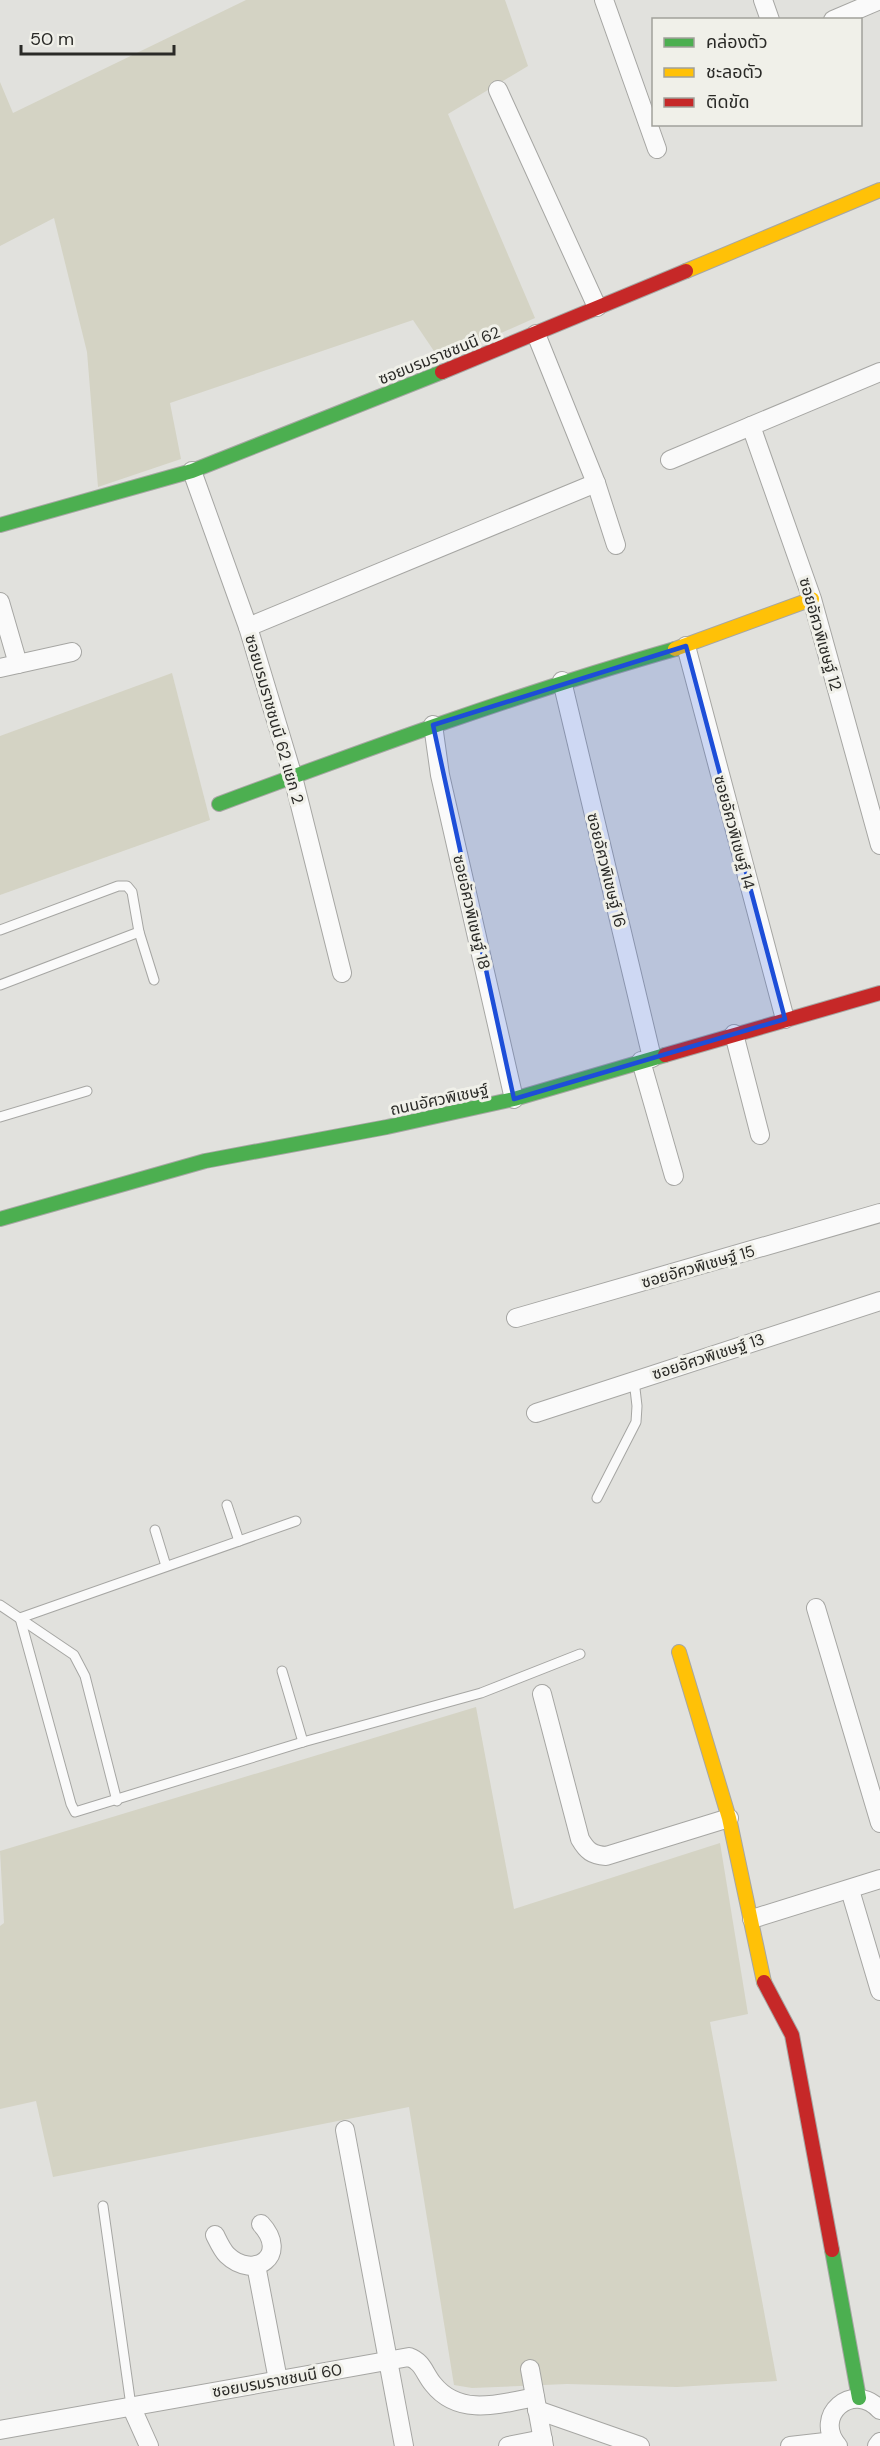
<svg xmlns="http://www.w3.org/2000/svg" width="880" height="2446" viewBox="0 0 880 2446" font-family="'DM Sans','Noto Sans Thai',sans-serif">
<style>
.green{fill:#d4d3c4}
.lines{fill:none;stroke-linecap:round;stroke-linejoin:round}
.lane-casing{stroke:#a6a6a3;stroke-width:11}
.street-casing{stroke:#a6a6a3;stroke-width:20}
.fast-casing{stroke:#a6a6a3;stroke-width:16}
.slow-casing{stroke:#a6a6a3;stroke-width:16}
.jam-casing{stroke:#a6a6a3;stroke-width:16}
.lane{stroke:#fafafa;stroke-width:9}
.street{stroke:#fafafa;stroke-width:18}
.fast{stroke:#4caf50;stroke-width:14}
.slow{stroke:#ffc107;stroke-width:14}
.jam{stroke:#c62828;stroke-width:14}
.marked{fill:#1d4ed8;fill-opacity:0.2;stroke:#1d4ed8;stroke-width:4.5;stroke-linejoin:round}
.labels{text-anchor:middle;stroke-width:6;stroke-linejoin:round;paint-order:stroke}
.street-label{font-size:16px;fill:#2a2a27;stroke:#f0f0e9}
</style>
<rect width="100%" height="100%" fill="#e1e1dd"/>
<g class="green">
<polygon points="246,0 505,0 528,66 448,114 535,318 440,360 413,320 170,403 181,459 98,487 87,352 54,218 0,246 0,82 13,113"/>
<polygon points="172,673 210,820 0,895 0,736"/>
<polygon points="476,1707 514,1909 720,1843 748,2014 710,2022 777,2381 677,2387 567,2384 472,2388 454,2385 409,2107 53,2177 36,2101 0,2109 0,1926 4,1923 0,1851"/>
</g>
<g class="lines">
<defs>
<g id="lane">
<polyline points="0,930 118,886 127,886 132,892 139,932 154,980"/>
<polyline points="0,985 139,932"/>
<polyline points="0,1117 87,1091"/>
<polyline points="597,1498 636,1422 637,1406 634,1380"/>
<polyline points="227,1505 239,1541"/>
<polyline points="296,1521 20,1618 71,1804 75,1812 303,1742 481,1693 580,1654"/>
<polyline points="155,1530 166,1566"/>
<polyline points="0,1605 74,1655 85,1676 117,1801"/>
<polyline points="282,1671 303,1742"/>
<polyline points="103,2206 131,2406"/>
</g>
<g id="street">
<polyline points="604,0 657,149"/>
<polyline points="763,0 770,20"/>
<polyline points="833,20 880,0"/>
<polyline points="498,90 597,307"/>
<polyline points="536,334 596,483 616,545"/>
<polyline points="751,426 812,599 880,845"/>
<polyline points="670,460 880,372"/>
<polyline points="192,471 248,627 293,777 342,973"/>
<polyline points="0,602 18,664"/>
<polyline points="248,627 596,483"/>
<polyline points="686,646 785,1019"/>
<polyline points="0,668 72,652"/>
<polyline points="562,681 652,1058"/>
<polyline points="433,725 440,775 514,1099"/>
<polyline points="734,1034 760,1135"/>
<polyline points="641,1061 674,1176"/>
<polyline points="516,1318 880,1213"/>
<polyline points="536,1413 880,1301"/>
<polyline points="816,1608 880,1823"/>
<path d="M542,1694l38,145c7,12 12,16 26,17l123,-38"/>
<polyline points="850,1890 880,1991"/>
<polyline points="752,1919 880,1879"/>
<polyline points="345,2130 404,2446"/>
<path d="M215,2235c3,6 7,15 12,20 27,26 63,0 34,-31"/>
<polyline points="256,2265 278,2380"/>
<polyline points="530,2369 544,2446"/>
<polyline points="131,2406 149,2446"/>
<polyline points="537,2410 640,2446"/>
<path d="M0,2430l409,-73c14,5 15,16 24,27 26,33 67,20 102,13"/>
<polyline points="508,2446 543,2439"/>
<polyline points="790,2446 834,2441"/>
<path d="M838,2446c-26,-30 15,-66 42,-36"/>
<polyline points="877,2446 880,2442"/>
</g>
<g id="fast">
<polyline points="0,525 192,471 442,372"/>
<path d="M219,804c151,-56 301,-111 456,-155"/>
<polyline points="0,1219 205,1161 387,1127 514,1099 665,1055"/>
<polyline points="832,2250 859,2398"/>
</g>
<g id="slow">
<polyline points="686,271 880,190"/>
<polyline points="675,649 812,599"/>
<polyline points="679,1652 729,1818 764,1982"/>
</g>
<g id="jam">
<polyline points="442,372 686,271"/>
<polyline points="665,1055 880,993"/>
<polyline points="764,1982 792,2035 832,2250"/>
</g>
</defs>
<use href="#lane" class="lane-casing"/>
<use href="#street" class="street-casing"/>
<use href="#fast" class="fast-casing"/>
<use href="#slow" class="slow-casing"/>
<use href="#jam" class="jam-casing"/>
<use href="#lane" class="lane"/>
<use href="#street" class="street"/>
<use href="#fast" class="fast"/>
<use href="#slow" class="slow"/>
<use href="#jam" class="jam"/>
</g>
<path class="marked" d="M686,646l99,373 -271,80 -81,-374z"/>
<g class="labels">
<g class="street-label">
<text transform="translate(439 355) rotate(-22)" y="6">ซอยบรมราชชนนี 62</text>
<text transform="translate(821 634) rotate(74)" y="6">ซอยอัศวพิเชษฐ์ 12</text>
<text transform="translate(275 719) rotate(74)" y="6">ซอยบรมราชชนนี 62 แยก 2</text>
<text transform="translate(735 832) rotate(75)" y="6">ซอยอัศวพิเชษฐ์ 14</text>
<text transform="translate(607 870) rotate(76)" y="6">ซอยอัศวพิเชษฐ์ 16</text>
<text transform="translate(472 912) rotate(77)" y="6">ซอยอัศวพิเชษฐ์ 18</text>
<text transform="translate(439 1099) rotate(-12)" y="6">ถนนอัศวพิเชษฐ์</text>
<text transform="translate(698 1266) rotate(-16)" y="6">ซอยอัศวพิเชษฐ์ 15</text>
<text transform="translate(708 1356) rotate(-18)" y="6">ซอยอัศวพิเชษฐ์ 13</text>
<text transform="translate(277 2380) rotate(-10)" y="6">ซอยบรมราชชนนี 60</text>
</g>
</g>
<rect x="652" y="18" width="210" height="108" fill="#f0f0e9" stroke="#a1a19b" stroke-width="1.5"/>
<rect x="664" y="38" width="30" height="9" fill="#4caf50" stroke="#a1a19b" stroke-width="1.5"/>
<text x="706" y="48" font-size="18" fill="#2a2a27">คล่องตัว</text>
<rect x="664" y="68" width="30" height="9" fill="#ffc107" stroke="#a1a19b" stroke-width="1.5"/>
<text x="706" y="78" font-size="18" fill="#2a2a27">ชะลอตัว</text>
<rect x="664" y="98" width="30" height="9" fill="#c62828" stroke="#a1a19b" stroke-width="1.5"/>
<text x="706" y="108" font-size="18" fill="#2a2a27">ติดขัด</text>
<path d="M21 45v9h153v-9" fill="none" stroke="#2a2a27" stroke-width="3"/>
<text x="30" y="45" font-size="18" fill="#2a2a27" stroke="#f0f0e9" stroke-width="4.5" paint-order="stroke">50 m</text>
</svg>
